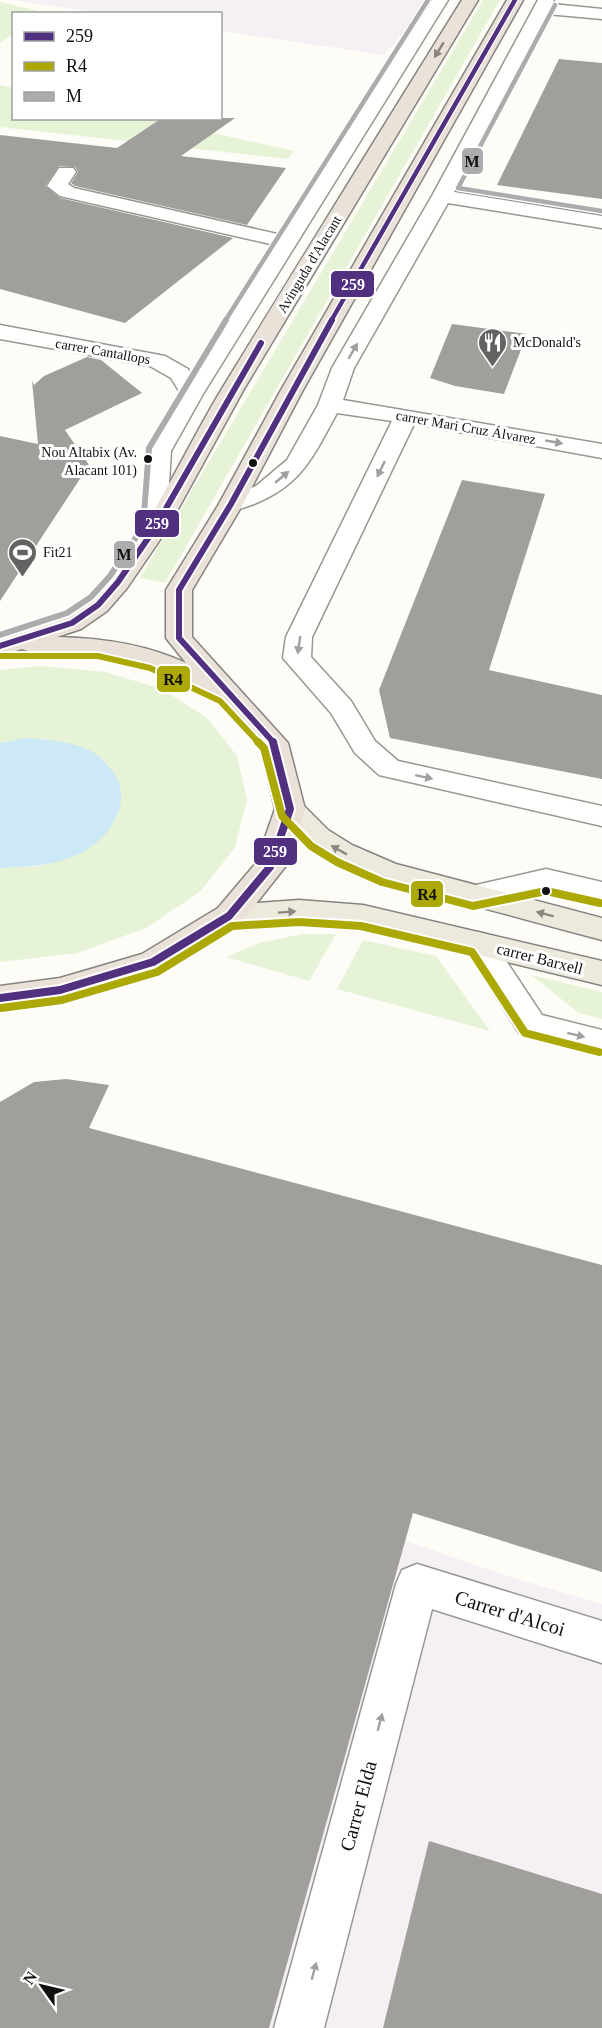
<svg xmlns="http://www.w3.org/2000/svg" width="602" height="2028" viewBox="0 0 602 2028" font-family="Georgia,serif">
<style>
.industrial{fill:#f5f0f3}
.green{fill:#e7f3d7}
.water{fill:#cde8f7}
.building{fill:#a19f9c}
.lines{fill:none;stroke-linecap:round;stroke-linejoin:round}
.minor-casing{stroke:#979795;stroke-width:3}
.major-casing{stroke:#858482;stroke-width:3}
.highway-casing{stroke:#858482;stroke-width:3}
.minor{fill:#fffffe;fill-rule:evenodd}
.major{fill:#ede9dc;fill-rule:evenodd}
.highway{fill:#eae1d8;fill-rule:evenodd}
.bus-1-far2-casing{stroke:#fff;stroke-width:7}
.bus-1-far1-casing{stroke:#fff;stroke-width:10}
.bus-1-casing{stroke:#fff;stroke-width:12}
.bus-2-far1-casing{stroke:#fff;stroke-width:10}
.bus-2-casing{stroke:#fff;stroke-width:12}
.bus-3-far1-casing{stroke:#fff;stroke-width:7}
.bus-3-casing{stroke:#fff;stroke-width:10}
.bus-1-far2{stroke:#513080;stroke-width:4.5}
.bus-1-far1{stroke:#513080;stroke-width:6}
.bus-1{stroke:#513080;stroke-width:8}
.bus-2-far1{stroke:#aca907;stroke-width:6}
.bus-2{stroke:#aca907;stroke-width:8}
.bus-3-far1{stroke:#acacac;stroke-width:4.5}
.bus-3{stroke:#acacac;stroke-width:6}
.oneway{fill:#88837e}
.oneway2{fill:#a0a09f}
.oneway3{fill:#8a8881}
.bus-dot{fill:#111;stroke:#fff;stroke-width:2}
.labels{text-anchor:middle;stroke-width:6;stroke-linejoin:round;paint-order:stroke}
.far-street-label{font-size:14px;fill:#111;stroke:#fff}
.far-poi-label{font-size:14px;fill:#111;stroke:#fff;text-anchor:start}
.bus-label{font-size:14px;fill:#111;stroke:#fff;text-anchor:end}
.street-label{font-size:16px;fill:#111;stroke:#fff}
.near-street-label{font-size:20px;fill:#111;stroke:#fff}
.line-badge{stroke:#fff;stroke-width:2}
.badge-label{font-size:16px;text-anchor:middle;font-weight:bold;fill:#fff}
.pale-badge-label{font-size:16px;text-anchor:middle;font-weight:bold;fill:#111}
</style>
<rect width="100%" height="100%" fill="#fdfcf7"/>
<g class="industrial">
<polygon points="14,0 431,0 384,55 221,31 220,14 105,14"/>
<polygon points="0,1405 136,1447 504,1575 602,1604 602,2028 0,2028"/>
</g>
<g class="green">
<polygon points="483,0 500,0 165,583 140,578"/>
<polygon points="0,2 47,13 14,14 13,34 0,43"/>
<polygon points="0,85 13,88 14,118 150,119 294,151 288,159 0,127"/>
<path d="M41,666l64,6 57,17 45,29 30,38 10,44 -12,47 -34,44 -55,37 -69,25 -77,9v-94l41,-2 56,-111c-37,-15 -57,-20 -97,-12v-73z"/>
<polygon points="302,934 336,934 309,981 226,957 259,943"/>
<polygon points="363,940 436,956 490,1031 337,989"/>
<polygon points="531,975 602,992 602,1019 579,1013"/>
</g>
<path class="water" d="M25,738c25,2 50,3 71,16 5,3 9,9 13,13 28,30 3,70 -28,86 -26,13 -53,14 -81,15v-125z"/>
<g class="building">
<polygon points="559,59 602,63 602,199 497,185"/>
<polygon points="162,118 235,118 181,156 286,168 247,225 75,186 71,183 78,172 75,167 59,166 45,186 60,198 233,238 125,323 0,289 0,135 117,148"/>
<polygon points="452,324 527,334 504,394 455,386 430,378"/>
<polygon points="87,357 101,360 142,393 65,430 89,465 0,601 0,436 38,444 32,381 34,385 44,376"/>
<polygon points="462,480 545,494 489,670 602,695 602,779 390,738 379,690"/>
<polygon points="66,1079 109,1085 89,1128 602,1265 602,1572 413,1513 269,2028 0,2028 0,1102 34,1082"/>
<polygon points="429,1841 602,1894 602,2028 383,2028"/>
</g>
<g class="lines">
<defs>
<g id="minor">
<polygon points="432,0 448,0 203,394 171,451 166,531 162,536 153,539 144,536 140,531 147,451 181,394 171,378 150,366 0,339 0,325 165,356 188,369 192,376 275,245 60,196 47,186 59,168 73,168 76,172 68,184 74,188 282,235"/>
<path d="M538,0h16l-2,4 50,5v10l-55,-5 -93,178 148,24v12l-154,-25 -94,165 -11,32 259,44v14l-188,-34 -102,213 -1,20 40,44 24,40 23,20 204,45v20l-223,-51 -24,-22 -24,-40 -48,-55 3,-21 106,-216 -55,-8c-23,42 -35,72 -83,91 -11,4 -20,8 -32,5l-3,-5 3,-5 34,-13 31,-26 31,-55 14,-37 100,-172z"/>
<polygon points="546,869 602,882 602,904 546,891 474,907 463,904 458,896 463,888"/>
<polygon points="478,932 489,935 542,1015 602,1030 602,1054 519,1033 462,943 467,935"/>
<polygon points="417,1564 602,1621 602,1663 432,1609 324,2028 274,2028 396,1584 402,1570"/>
</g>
<g id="major">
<path d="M290,799l10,3 28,28 24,15 44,19 206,54v22c-45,-12 -89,-24 -134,-36 -67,-18 -152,-31 -193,-95l5,-7z"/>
<polygon points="299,900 363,905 602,961 602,985 363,927 299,922 229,927 218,924 213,916 218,908 229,905"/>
</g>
<path id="highway" d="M462,0h16l-234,389 -78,142 -39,57 -20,23 -26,18 -24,8c45,1 88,7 129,26l-20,-25v-48l53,-86 62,-114 226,-390h16l-220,390 -60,114 -51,86v47l96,106 17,66 -20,58 -45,57 -76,46 -104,32 -60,8v-24l60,-8 82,-24 76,-46 38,-45 19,-54 -15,-63 -44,-48 -72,-34 -45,-10 -66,-1 -11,-4 -13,4 -9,-2v-12c30,-10 67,-18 90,-41 55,-55 92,-144 133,-211 79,-130 159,-258 239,-387z"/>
</defs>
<use href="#minor" class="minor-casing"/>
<use href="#major" class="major-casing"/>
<use href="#highway" class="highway-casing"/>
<use href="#minor" class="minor"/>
<use href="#major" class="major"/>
<use href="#highway" class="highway"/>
<defs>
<polyline id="bus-1-far2" points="331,321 515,0"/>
<g id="bus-1-far1">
<polyline points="0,646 72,623 98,605 118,582 153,531 261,343"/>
<polyline points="274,743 179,638 179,590 231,504 332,320"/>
</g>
<polyline id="bus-1" points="0,998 60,990 153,962 229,916 270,867 290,809 273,742"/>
<polyline id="bus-2-far1" points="0,656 98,656 150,668 220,701 259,743"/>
<g id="bus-2">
<polyline points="258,742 264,748 282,816 311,846 337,862 382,882 473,906 546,891 600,903"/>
<polyline points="1,1008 62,1000 157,972 232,926 299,922 361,926 472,952 525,1033 599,1052"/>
</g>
<g id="bus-3-far1">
<polyline points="555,5 458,188 602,211"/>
<polyline points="225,321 428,0"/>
</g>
<polyline id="bus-3" points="0,635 67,613 91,597 110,576 143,527 149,448 226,320"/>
</defs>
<use href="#bus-1-far2" class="bus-1-far2-casing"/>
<use href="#bus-1-far1" class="bus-1-far1-casing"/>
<use href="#bus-1" class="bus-1-casing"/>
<use href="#bus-2-far1" class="bus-2-far1-casing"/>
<use href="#bus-2" class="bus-2-casing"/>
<use href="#bus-3-far1" class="bus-3-far1-casing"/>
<use href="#bus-3" class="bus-3-casing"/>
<use href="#bus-1-far2" class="bus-1-far2"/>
<use href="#bus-1-far1" class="bus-1-far1"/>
<use href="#bus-1" class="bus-1"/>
<use href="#bus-2-far1" class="bus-2-far1"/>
<use href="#bus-2" class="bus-2"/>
<use href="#bus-3-far1" class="bus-3-far1"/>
<use href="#bus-3" class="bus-3"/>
</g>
<defs><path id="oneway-solid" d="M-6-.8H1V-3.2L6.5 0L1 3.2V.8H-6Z" transform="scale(1.5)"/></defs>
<use class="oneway" href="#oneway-solid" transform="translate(439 50) rotate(121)"/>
<g class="oneway2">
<use href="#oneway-solid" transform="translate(353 351) rotate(-60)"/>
<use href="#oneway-solid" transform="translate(554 442) rotate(10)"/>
<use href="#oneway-solid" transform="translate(381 469) rotate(116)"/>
<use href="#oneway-solid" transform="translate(282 477) rotate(-40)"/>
<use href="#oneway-solid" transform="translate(299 645) rotate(98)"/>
<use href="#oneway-solid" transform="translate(424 777) rotate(12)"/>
<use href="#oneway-solid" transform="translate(576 1035) rotate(14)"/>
<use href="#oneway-solid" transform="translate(380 1722) rotate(-75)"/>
<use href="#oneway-solid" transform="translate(314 1971) rotate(-75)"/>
</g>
<g class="oneway3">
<use href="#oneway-solid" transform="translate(339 850) rotate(-151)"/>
<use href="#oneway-solid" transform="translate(287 912) rotate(-4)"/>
<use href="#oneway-solid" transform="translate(545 914) rotate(-165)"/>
</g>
<defs>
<symbol id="restaurant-pin" viewBox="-11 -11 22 30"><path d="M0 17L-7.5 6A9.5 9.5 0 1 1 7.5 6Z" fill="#646362" stroke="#fff"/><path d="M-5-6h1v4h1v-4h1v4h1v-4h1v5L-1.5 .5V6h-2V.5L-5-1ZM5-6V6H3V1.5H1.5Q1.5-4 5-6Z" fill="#fff"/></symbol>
<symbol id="stadium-pin" viewBox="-11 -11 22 30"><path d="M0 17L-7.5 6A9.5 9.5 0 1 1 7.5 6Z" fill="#646362" stroke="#fff"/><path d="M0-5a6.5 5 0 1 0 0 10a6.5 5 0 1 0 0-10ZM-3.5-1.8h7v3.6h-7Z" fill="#fff"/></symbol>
</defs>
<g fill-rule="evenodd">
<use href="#restaurant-pin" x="476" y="326" width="33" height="45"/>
<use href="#stadium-pin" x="6" y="536" width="33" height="45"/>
</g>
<g class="bus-dot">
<circle cx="148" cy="459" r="5"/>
<circle cx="253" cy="463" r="5"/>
<circle cx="546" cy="891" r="5"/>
</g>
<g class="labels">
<g class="far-street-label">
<text transform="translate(309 264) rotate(-59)" y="5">Avinguda d'Alacant</text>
<text transform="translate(103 351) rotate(10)" y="5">carrer Cantallops</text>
<text transform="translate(466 427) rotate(10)" y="5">carrer Mari Cruz Álvarez</text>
</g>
<g class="far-poi-label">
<text x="513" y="347">McDonald's</text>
<text x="43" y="557">Fit21</text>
</g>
<g class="bus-label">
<text x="137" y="457">Nou Altabix (Av.<tspan x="137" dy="18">Alacant 101)</tspan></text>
</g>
<g class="street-label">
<text transform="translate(540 958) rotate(14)" y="6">carrer Barxell</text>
</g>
<g class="near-street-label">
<text transform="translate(510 1613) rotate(17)" y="7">Carrer d'Alcoi</text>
<text transform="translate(358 1806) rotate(-75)" y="7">Carrer Elda</text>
</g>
</g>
<g class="line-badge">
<rect x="461" y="147" width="23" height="28" rx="6" fill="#acacac"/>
<rect x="330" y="270" width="45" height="28" rx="6" fill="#513080"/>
<rect x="134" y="509" width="46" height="29" rx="6" fill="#513080"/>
<rect x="113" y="540" width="23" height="29" rx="6" fill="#acacac"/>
<rect x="156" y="665" width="35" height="28" rx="6" fill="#aca907"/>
<rect x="253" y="837" width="45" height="29" rx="6" fill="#513080"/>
<rect x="410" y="880" width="34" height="28" rx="6" fill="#aca907"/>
</g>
<g class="badge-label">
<text x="353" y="290">259</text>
<text x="157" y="529">259</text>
<text x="275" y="857">259</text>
</g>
<g class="pale-badge-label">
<text x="472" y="167">M</text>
<text x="124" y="560">M</text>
<text x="173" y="685">R4</text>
<text x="427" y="900">R4</text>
</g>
<rect x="12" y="12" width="210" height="108" fill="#ffffff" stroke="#a0a0a0" stroke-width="1.5"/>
<rect x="24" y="32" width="30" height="9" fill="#513080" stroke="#a0a0a0" stroke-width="1.5"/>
<text x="66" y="42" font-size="18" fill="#111111">259</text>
<rect x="24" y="62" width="30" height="9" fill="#aca907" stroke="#a0a0a0" stroke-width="1.5"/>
<text x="66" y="72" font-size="18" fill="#111111">R4</text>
<rect x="24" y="92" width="30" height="9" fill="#acacac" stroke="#a0a0a0" stroke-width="1.5"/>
<text x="66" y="102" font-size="18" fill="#111111">M</text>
<g transform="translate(42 1986) rotate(304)" stroke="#ffffff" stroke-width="4.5" paint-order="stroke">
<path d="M0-4.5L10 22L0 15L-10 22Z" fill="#111111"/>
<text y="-9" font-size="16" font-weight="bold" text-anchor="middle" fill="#111111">N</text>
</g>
</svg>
